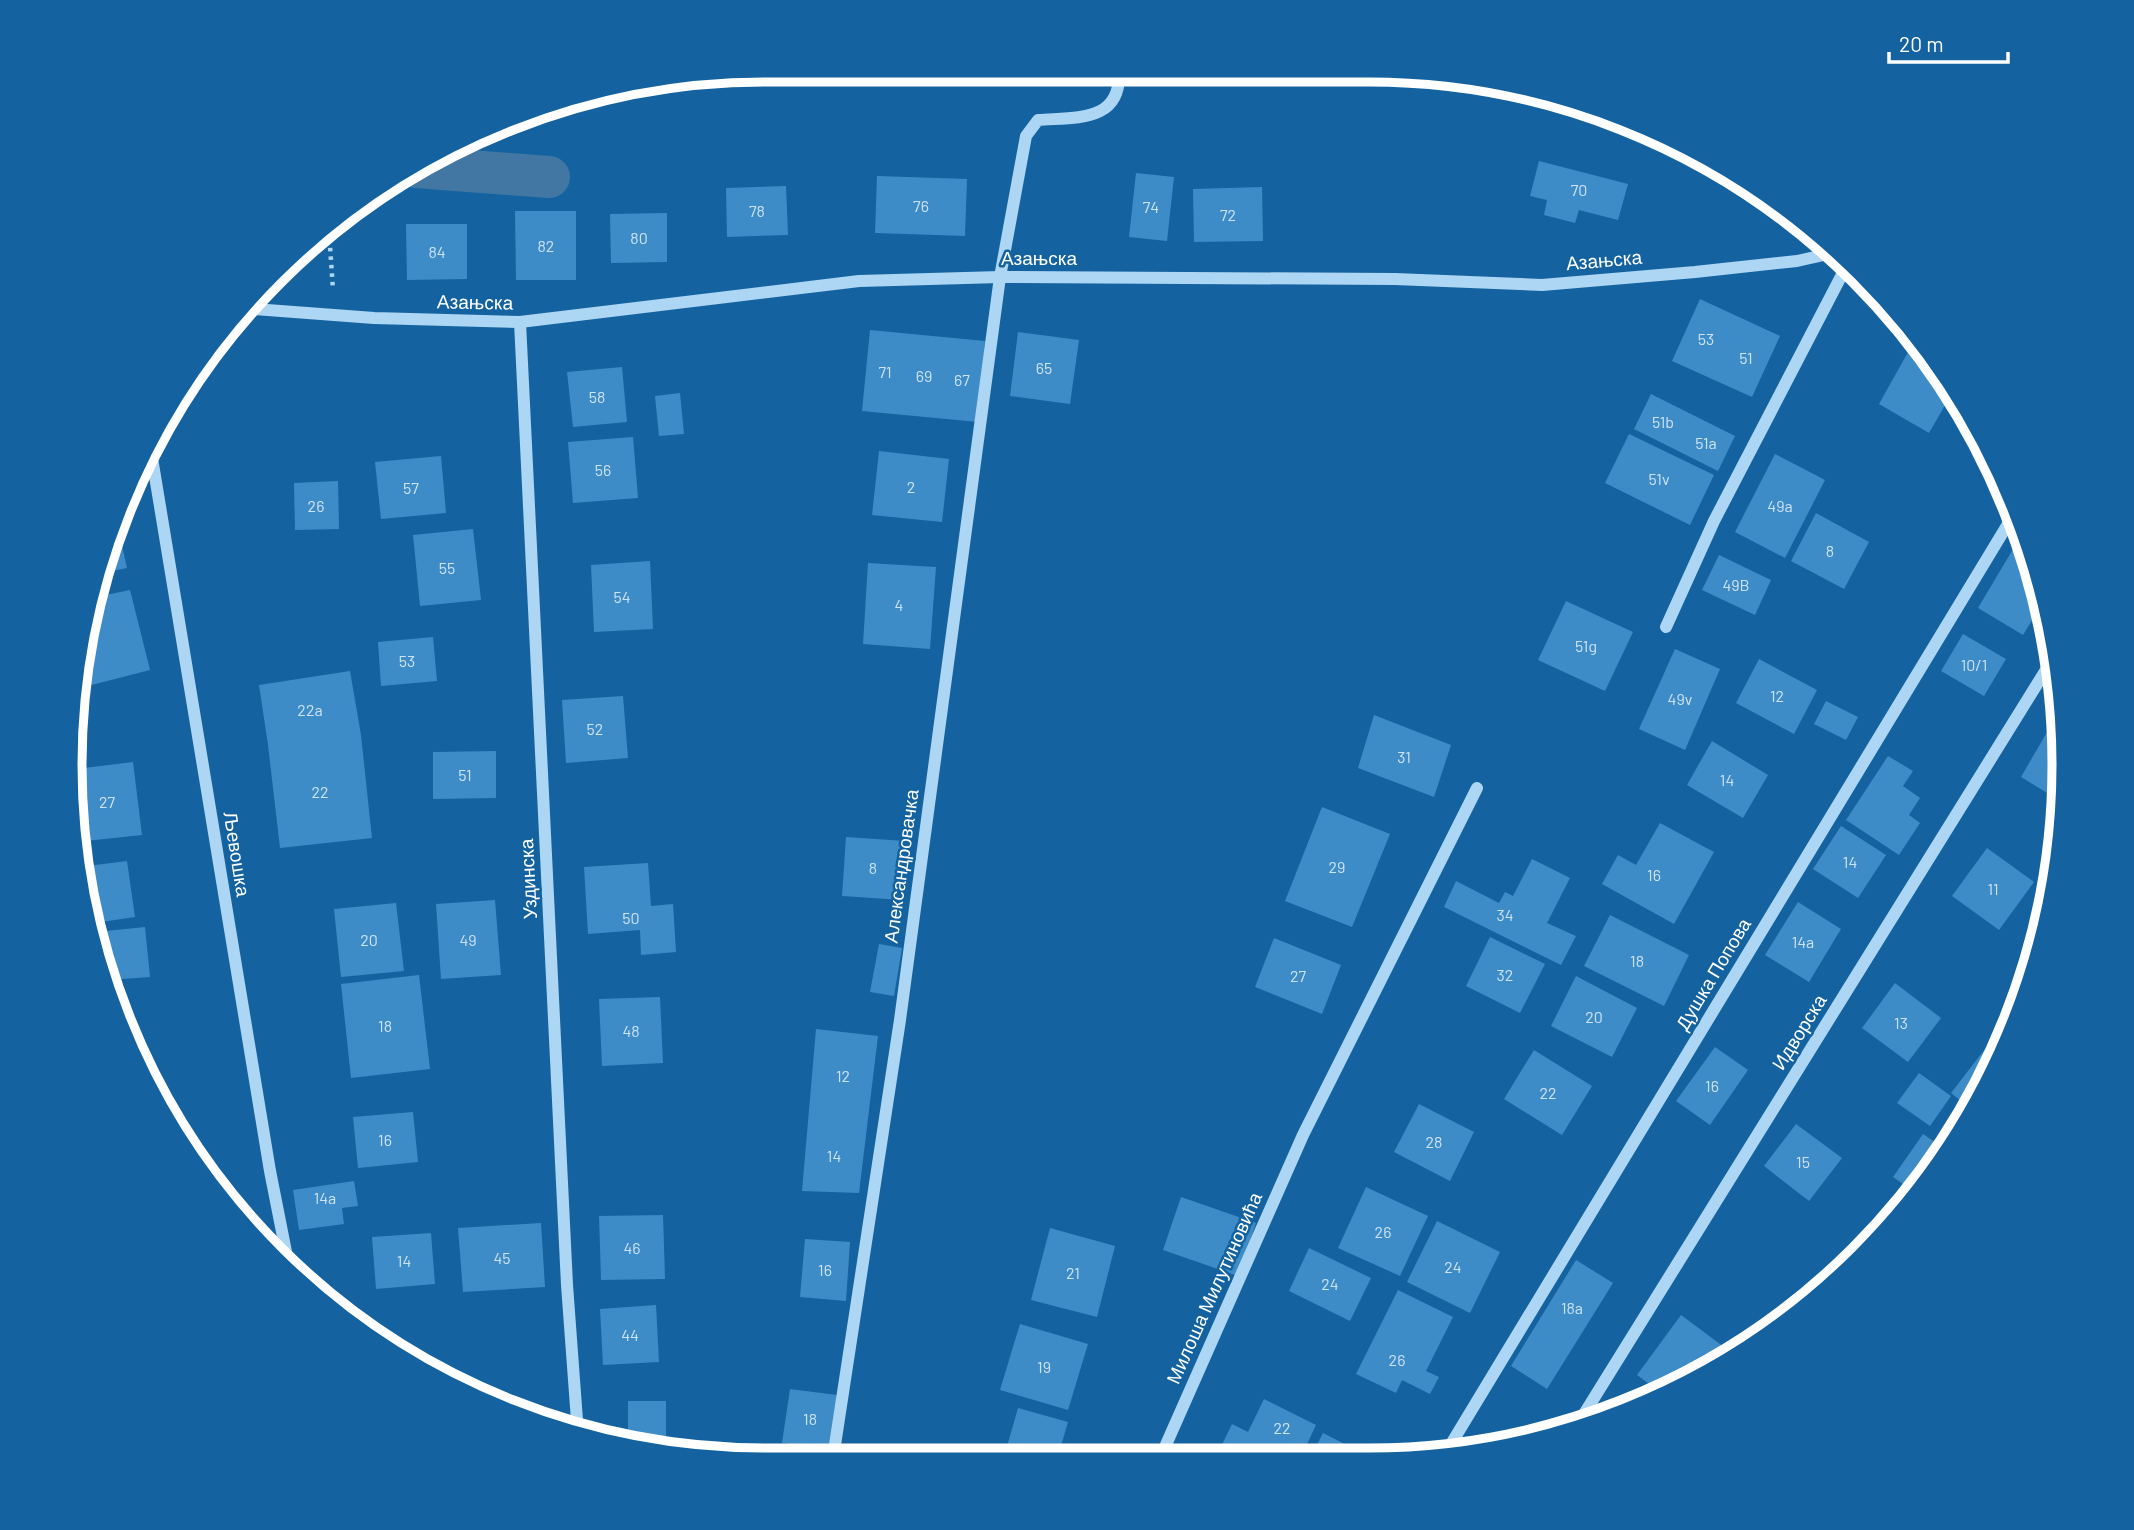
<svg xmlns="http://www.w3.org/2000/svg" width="2134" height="1530" viewBox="0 0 2134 1530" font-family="Barlow,sans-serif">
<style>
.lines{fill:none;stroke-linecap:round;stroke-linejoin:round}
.canal{stroke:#4177a2;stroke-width:42}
.building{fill:#3d8cc7}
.path{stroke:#add6f4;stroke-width:4.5;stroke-dasharray:3.5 5;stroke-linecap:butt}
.minor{stroke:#add6f4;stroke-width:12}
.labels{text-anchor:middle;stroke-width:5;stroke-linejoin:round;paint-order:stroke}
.number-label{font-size:16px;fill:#cee2f1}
.street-label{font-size:19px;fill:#fff;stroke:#1463a0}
.rim{fill:none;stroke:#fff;stroke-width:9}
</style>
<rect width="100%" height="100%" fill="#1463a0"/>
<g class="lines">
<polyline class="canal" points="416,167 549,177"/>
</g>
<g class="building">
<polygon points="1183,70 1250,70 1250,82 1184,85"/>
<polygon points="1539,161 1628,184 1618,220 1579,210 1575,223 1544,215 1547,200 1530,196"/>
<polygon points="1136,173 1174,177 1167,241 1129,237"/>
<polygon points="877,176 967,179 965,236 875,233"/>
<polygon points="786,186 788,235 727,237 726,188"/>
<polygon points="1262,187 1263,241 1194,242 1193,189"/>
<polygon points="515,211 576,211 576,280 516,280"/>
<polygon points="667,213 667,262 611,263 610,214"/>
<polygon points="406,224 467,224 467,279 407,280"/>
<polygon points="1700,299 1780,336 1752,397 1672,361"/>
<polygon points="870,330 985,341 978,422 862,411"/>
<polygon points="1018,332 1079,340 1070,404 1010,396"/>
<polygon points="1912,345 1924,352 1944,380 1940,387 1952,393 1929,433 1879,404"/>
<polygon points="622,367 627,422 573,427 567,372"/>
<polygon points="680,393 684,434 659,436 655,396"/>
<polygon points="1651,394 1735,436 1718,471 1634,429"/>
<polygon points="1629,434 1714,475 1690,525 1605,483"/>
<polygon points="633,437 638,498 573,503 568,442"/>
<polygon points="879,451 949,459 942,522 872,515"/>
<polygon points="1775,454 1825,480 1785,558 1735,532"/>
<polygon points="441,456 446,513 381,519 375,462"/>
<polygon points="1990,460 1999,480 1984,471"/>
<polygon points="338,481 339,529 295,530 294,483"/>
<polygon points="1816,513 1869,542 1844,589 1791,561"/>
<polygon points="117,523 127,568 98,574"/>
<polygon points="473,529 481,600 420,606 413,535"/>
<polygon points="2023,533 2027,542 2029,549 2018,542"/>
<polygon points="2016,544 2030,553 2042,604 2023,635 1978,608"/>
<polygon points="1719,555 1771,580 1755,615 1702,590"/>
<polygon points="650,561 653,629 594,632 591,565"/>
<polygon points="868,563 936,567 930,649 863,644"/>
<polygon points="130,590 150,670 76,689 76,674 91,598"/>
<polygon points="1566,601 1633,632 1605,691 1538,660"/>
<polygon points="1963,634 2006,659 1984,696 1941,671"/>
<polygon points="433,637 437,681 381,686 378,642"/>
<polygon points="1675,649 1720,669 1685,750 1639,729"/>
<polygon points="1759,659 1817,690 1794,734 1736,703"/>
<polygon points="350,671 361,735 372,838 280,848 268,745 259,685"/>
<polygon points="623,696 628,758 566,763 562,700"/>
<polygon points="1826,701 1858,717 1846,740 1814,724"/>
<polygon points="1374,715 1451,745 1434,797 1358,768"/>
<polygon points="2050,727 2060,733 2062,802 2021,777"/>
<polygon points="1712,741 1768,775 1743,818 1687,785"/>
<polygon points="496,751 496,798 433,799 433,752"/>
<polygon points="1888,756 1913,771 1903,786 1920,798 1909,815 1920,823 1899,855 1846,820"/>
<polygon points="133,762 142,835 76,842 76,769"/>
<polygon points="1322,807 1390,834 1352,927 1285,901"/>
<polygon points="1660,823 1714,852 1674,924 1602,884 1618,855 1636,865"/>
<polygon points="1841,826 1886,855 1858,898 1813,869"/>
<polygon points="846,837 905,841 902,900 842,896"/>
<polygon points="1987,848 2034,882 1999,930 1952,896"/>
<polygon points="1532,859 1570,878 1547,923 1576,936 1561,965 1444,907 1456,881 1499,903 1505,892 1513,896"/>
<polygon points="127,861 135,917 94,923 79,867"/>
<polygon points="648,863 651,906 673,904 676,952 641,955 640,930 588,934 584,867"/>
<polygon points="495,900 501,975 441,979 436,904"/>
<polygon points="1798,902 1841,929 1809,982 1765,955"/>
<polygon points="396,903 404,971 341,977 334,909"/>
<polygon points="1610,915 1689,955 1664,1006 1584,966"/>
<polygon points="145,927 150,977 109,980 96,932"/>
<polygon points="1490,937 1545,964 1520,1013 1466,986"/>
<polygon points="1274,938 1341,965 1322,1014 1255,987"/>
<polygon points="879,944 902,948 894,996 870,992"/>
<polygon points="419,975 430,1069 351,1078 341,984"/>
<polygon points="1576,976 1637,1008 1612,1057 1551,1026"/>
<polygon points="1895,983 1941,1018 1908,1062 1862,1028"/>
<polygon points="660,997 663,1063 602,1066 599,999"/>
<polygon points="2002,1027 2008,1031 1992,1073 1970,1108 1951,1093"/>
<polygon points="816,1029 878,1036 859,1193 802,1191"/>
<polygon points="1715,1047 1748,1070 1710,1125 1676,1101"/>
<polygon points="1534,1050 1592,1086 1562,1135 1504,1099"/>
<polygon points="1919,1073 1951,1096 1930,1126 1897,1103"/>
<polygon points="162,1076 175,1129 163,1113 147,1079"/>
<polygon points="1419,1104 1474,1132 1450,1181 1394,1152"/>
<polygon points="413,1112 418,1162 358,1168 353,1117"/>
<polygon points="1796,1124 1842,1158 1809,1201 1764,1166"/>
<polygon points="1923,1134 1945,1149 1916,1193 1893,1177"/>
<polygon points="354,1181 358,1206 342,1208 344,1224 299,1230 293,1190"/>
<polygon points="1366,1187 1428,1216 1400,1276 1338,1248"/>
<polygon points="1181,1197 1256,1223 1238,1276 1163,1250"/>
<polygon points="663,1215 665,1279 601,1280 599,1216"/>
<polygon points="1437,1221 1500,1252 1470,1313 1407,1282"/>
<polygon points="541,1223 545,1287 463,1292 458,1228"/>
<polygon points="1050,1228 1115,1246 1097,1317 1031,1300"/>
<polygon points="431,1233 435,1284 376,1289 372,1237"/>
<polygon points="805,1239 850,1242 846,1301 800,1297"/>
<polygon points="1309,1248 1371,1278 1350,1321 1289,1291"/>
<polygon points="1576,1260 1613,1283 1547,1389 1511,1366"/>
<polygon points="1398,1290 1453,1317 1426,1371 1439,1377 1430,1394 1402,1380 1396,1393 1356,1374"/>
<polygon points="656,1305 659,1362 603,1365 600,1309"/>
<polygon points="1681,1315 1724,1347 1711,1365 1676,1388 1663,1394 1637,1375"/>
<polygon points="1020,1324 1088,1344 1068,1410 1000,1390"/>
<polygon points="790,1389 837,1395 830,1449 782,1443"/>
<polygon points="1264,1399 1316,1425 1302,1455 1287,1455 1281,1452 1279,1455 1217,1455 1232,1424 1248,1432"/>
<polygon points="628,1401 666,1401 666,1450 628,1443"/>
<polygon points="1018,1408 1068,1422 1058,1456 1004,1457"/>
<polygon points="1323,1433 1366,1455 1312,1455"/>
</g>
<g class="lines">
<polyline class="path" points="329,231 333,290"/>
<g class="minor">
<polyline points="241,308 374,318 520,322 859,281 1000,277 1395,279 1542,285 1695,272 1797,261 1837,252"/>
<polyline points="520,322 567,1285 578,1434"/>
<polyline points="150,446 270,1171 289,1267"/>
<polyline points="1666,627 1714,521 1848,263"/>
<polyline points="1576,1427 2054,657"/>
<polyline points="1445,1454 2014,514"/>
<polyline points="1161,1456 1303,1135 1477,788"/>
<path d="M833,1458l67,-438 100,-743 26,-141 12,-16c38,-3 84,3 81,-50"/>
</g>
</g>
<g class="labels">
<g class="number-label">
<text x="1579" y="196">70</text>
<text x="921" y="212">76</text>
<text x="1151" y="213">74</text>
<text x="757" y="217">78</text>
<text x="1228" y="221">72</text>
<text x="639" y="244">80</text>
<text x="546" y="252">82</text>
<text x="437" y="258">84</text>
<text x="1706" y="345">53</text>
<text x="1746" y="364">51</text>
<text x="1044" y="374">65</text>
<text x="885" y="378">71</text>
<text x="924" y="382">69</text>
<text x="962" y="386">67</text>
<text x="597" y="403">58</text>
<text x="1663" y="428">51b</text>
<text x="1706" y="449">51a</text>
<text x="603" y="476">56</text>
<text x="1659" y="485">51v</text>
<text x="911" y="493">2</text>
<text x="411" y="494">57</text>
<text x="316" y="512">26</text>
<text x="1780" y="512">49a</text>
<text x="1830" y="557">8</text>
<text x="447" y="574">55</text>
<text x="1736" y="591">49B</text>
<text x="622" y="603">54</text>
<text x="899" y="611">4</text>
<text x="1586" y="652">51g</text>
<text x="407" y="667">53</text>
<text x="1974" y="671">10/1</text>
<text x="1777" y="702">12</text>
<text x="1680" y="705">49v</text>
<text x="310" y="716">22a</text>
<text x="595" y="735">52</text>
<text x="1404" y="763">31</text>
<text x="465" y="781">51</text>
<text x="1727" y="786">14</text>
<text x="320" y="798">22</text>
<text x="107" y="808">27</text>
<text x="1850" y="868">14</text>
<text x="1337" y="873">29</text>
<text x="873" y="874">8</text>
<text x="1654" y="881">16</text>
<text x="1993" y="895">11</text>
<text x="1505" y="921">34</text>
<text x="631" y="924">50</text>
<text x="369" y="946">20</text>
<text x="468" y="946">49</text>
<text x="1803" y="948">14a</text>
<text x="1637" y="967">18</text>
<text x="1505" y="981">32</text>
<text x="1298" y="982">27</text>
<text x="1594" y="1023">20</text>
<text x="1901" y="1029">13</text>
<text x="385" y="1032">18</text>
<text x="631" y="1037">48</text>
<text x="843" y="1082">12</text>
<text x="1712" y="1092">16</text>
<text x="1548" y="1099">22</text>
<text x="385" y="1146">16</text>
<text x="1434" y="1148">28</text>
<text x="834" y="1162">14</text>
<text x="1803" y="1168">15</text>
<text x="325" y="1204">14a</text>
<text x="1383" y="1238">26</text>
<text x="632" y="1254">46</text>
<text x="502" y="1264">45</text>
<text x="404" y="1267">14</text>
<text x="1453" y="1273">24</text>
<text x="825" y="1276">16</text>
<text x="1073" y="1279">21</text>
<text x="1330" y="1290">24</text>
<text x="1572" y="1314">18a</text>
<text x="630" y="1341">44</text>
<text x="1397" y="1366">26</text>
<text x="1044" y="1373">19</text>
<text x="810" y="1425">18</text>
<text x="1282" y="1434">22</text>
</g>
<g class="street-label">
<text x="1039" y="265">Азањска</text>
<text transform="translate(1604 260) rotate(-5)" y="7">Азањска</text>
<text transform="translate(475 302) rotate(1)" y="7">Азањска</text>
<text transform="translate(237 854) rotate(81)" y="7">Љевошка</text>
<text transform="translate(901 866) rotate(-82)" y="7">Александровачка</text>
<text transform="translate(528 879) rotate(-93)" y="7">Уздинска</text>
<text transform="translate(1713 974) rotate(-59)" y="7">Душка Попова</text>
<text transform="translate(1799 1032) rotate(-58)" y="7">Идворска</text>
<text transform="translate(1214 1288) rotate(-66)" y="7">Милоша Милутиновића</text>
</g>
</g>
<path d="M0 0H2134V1530H0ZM765 82H1369A683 683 0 0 1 2052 765V765A683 683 0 0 1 1369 1448H765A683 683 0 0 1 82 765V765A683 683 0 0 1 765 82Z" fill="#1463a0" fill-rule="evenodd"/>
<path class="rim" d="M765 82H1369A683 683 0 0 1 2052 765V765A683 683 0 0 1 1369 1448H765A683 683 0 0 1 82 765V765A683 683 0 0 1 765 82Z"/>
<path d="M1889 52v10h119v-10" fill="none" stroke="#ffffff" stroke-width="3.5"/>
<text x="1899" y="52" font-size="21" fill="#ffffff" stroke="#1463a0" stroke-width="5" paint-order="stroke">20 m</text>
</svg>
